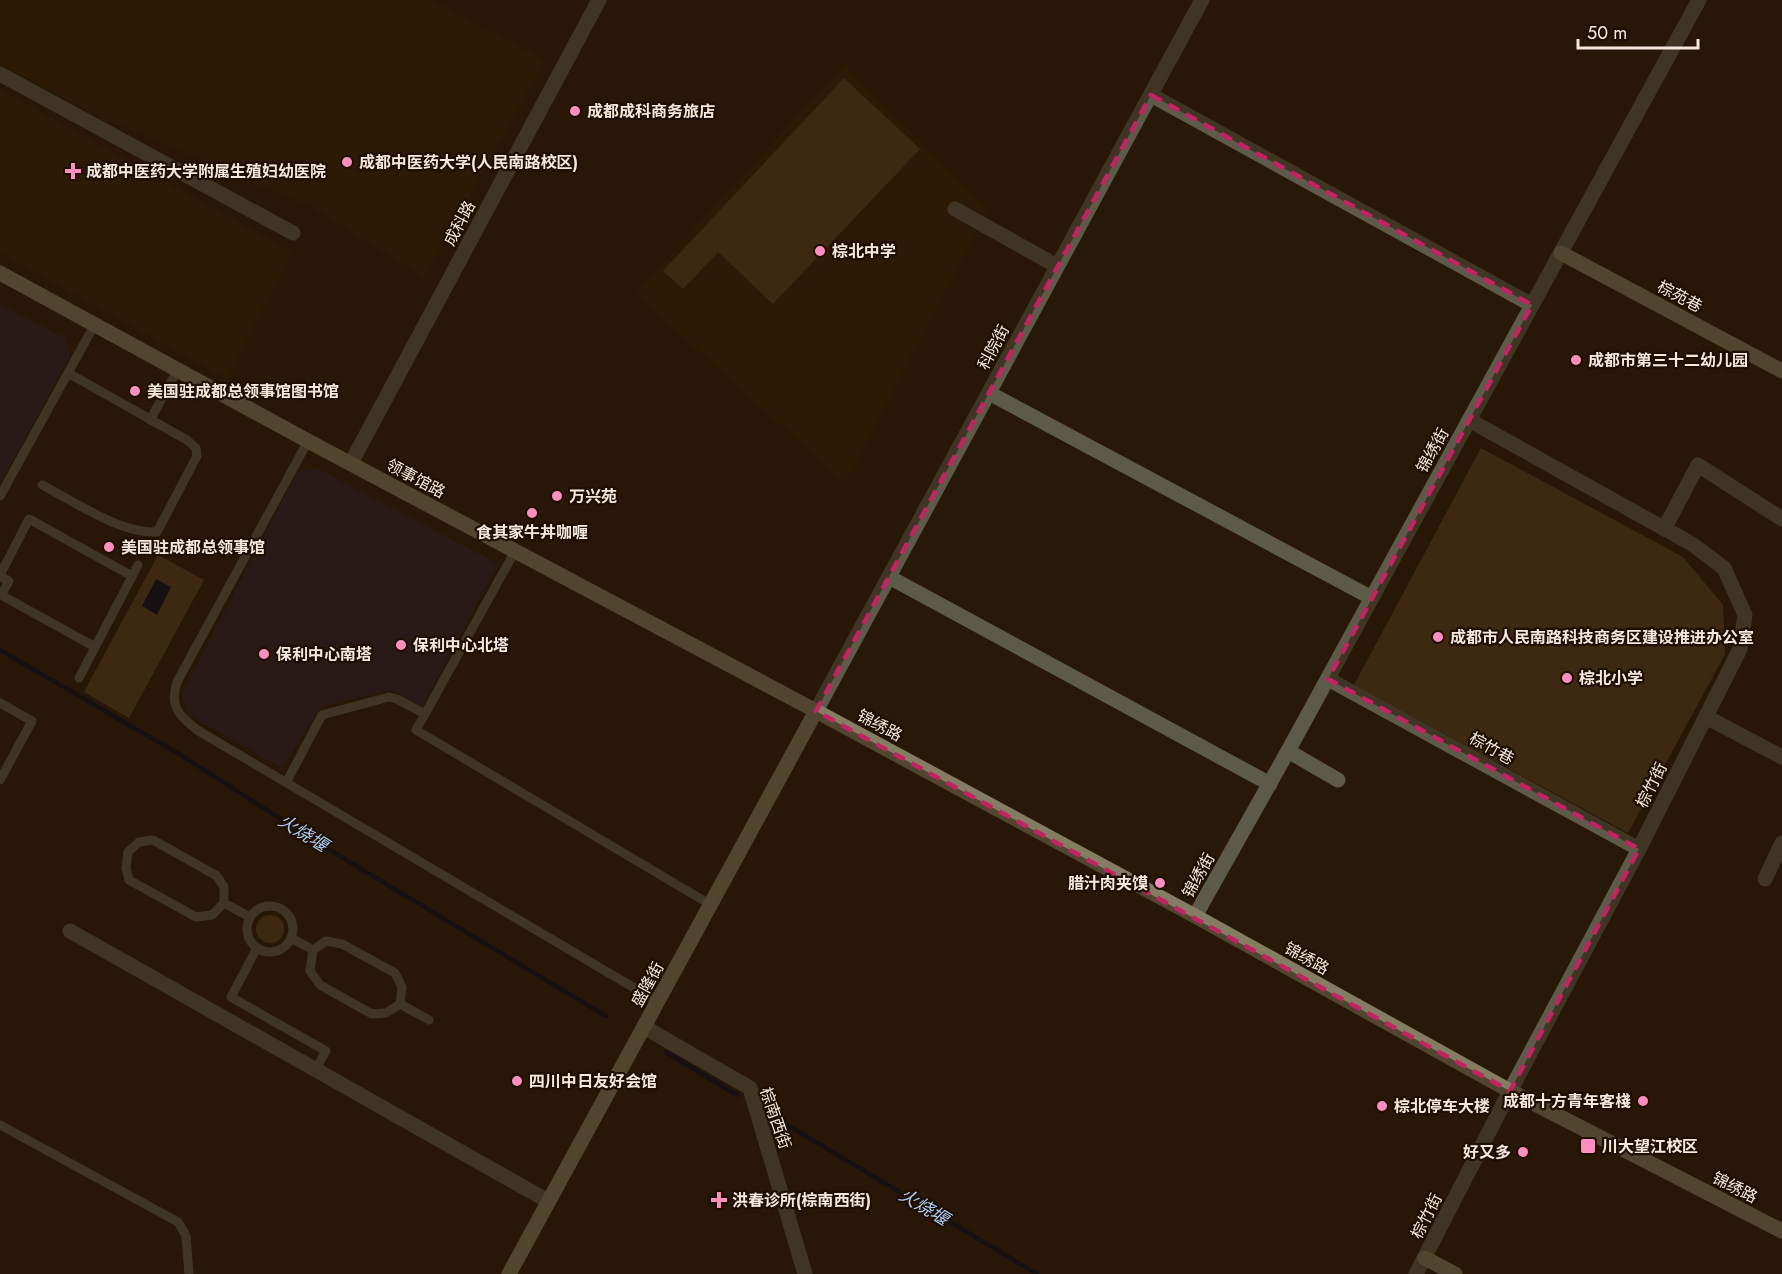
<svg xmlns="http://www.w3.org/2000/svg" width="1782" height="1274" viewBox="0 0 1782 1274" font-family="Jost,'Noto Sans SC',sans-serif">
<style>
.commercial{fill:#2b1e2b}
.built{fill:#321d07}
.green{fill:#583d21}
.water{fill:#000720}
.lines{fill:none;stroke-linecap:round;stroke-linejoin:round}
.stream{stroke:#000720;stroke-width:4.5}
.lane{stroke:#5e5a49;stroke-width:9}
.street{stroke:#5e5a49;stroke-width:15}
.secondary{stroke:#847d63;stroke-width:15}
.marked{fill:none;stroke:#c42262;stroke-width:4.5;stroke-dasharray:12 8;stroke-linejoin:round}
.poi-dot{fill:#fd8ec0;stroke:#1e0f02;stroke-width:2}
.labels{text-anchor:middle;stroke-width:4.5;stroke-linejoin:round;paint-order:stroke}
.poi-label{font-size:16px;font-weight:bold;fill:#f4e8de;stroke:#1e0f02;text-anchor:start}
.street-label{font-size:16px;fill:#f4e8de;stroke:#1e0f02}
.water-label{font-size:18px;font-style:italic;fill:#accbf7;stroke:#1e0f02}
</style>
<rect width="100%" height="100%" fill="#281808"/>
<g class="commercial">
<polygon points="0,305 65,338 70,356 0,483"/>
<polygon points="316,468 498,564 422,706 391,690 321,706 282,768 188,714 182,694 297,472"/>
</g>
<g class="built">
<polygon points="0,0 431,0 545,60 424,277 315,209 96,115 0,64"/>
<polygon points="846,62 850,71 988,209 845,483 636,294"/>
<polygon points="0,89 292,252 227,379 0,253"/>
</g>
<g class="green">
<polygon points="844,78 920,149 773,304 718,252 683,289 663,271"/>
<polygon points="1481,448 1683,557 1723,605 1725,654 1628,833 1354,685"/>
<polygon points="158,555 204,580 129,718 84,692"/>
<circle cx="270" cy="929" r="14"/>
</g>
<polygon class="water" points="156,579 171,587 157,615 142,606"/>
<g class="lines">
<g class="stream">
<polyline points="0,650 184,757 315,841 606,1016"/>
<polyline points="666,1052 737,1095"/>
<polyline points="781,1121 1037,1274"/>
</g>
<g class="lane">
<polyline points="150,420 178,369"/>
<path d="M308,441l-131,241c-8,25 2,33 20,48l461,272"/>
<path d="M42,485c33,17 79,49 115,47l40,-76 -1,-8 -9,-8 -119,-67"/>
<polyline points="0,496 95,324"/>
<polyline points="0,575 29,519 132,576"/>
<polyline points="0,576 9,581 1,595 95,647"/>
<polyline points="79,678 138,565"/>
<polyline points="0,703 32,721 0,780"/>
<polyline points="425,714 416,730 711,905"/>
<polyline points="287,781 322,715 389,697 397,699 425,714 515,551"/>
<polyline points="224,903 212,915 196,917 129,880 126,868 128,852 139,842 153,840 217,876 224,887 224,903 250,917"/>
<circle cx="270" cy="929" r="23"/>
<polyline points="291,938 313,950 326,941 342,944 395,973 402,987 400,1004 386,1013 372,1014 320,985 310,971 313,950"/>
<polyline points="257,948 231,997 326,1051 315,1070"/>
<polyline points="400,1004 429,1020"/>
<polyline points="0,1125 178,1222 186,1236 189,1274"/>
</g>
<g class="street">
<polyline points="0,74 293,233"/>
<polyline points="1151,95 1532,305"/>
<polyline points="955,209 1057,266"/>
<polyline points="989,393 1372,598"/>
<polyline points="351,463 599,0"/>
<polyline points="1664,529 1698,465 1782,519"/>
<polyline points="889,577 1270,784"/>
<polyline points="1328,679 1639,849"/>
<polyline points="816,711 1202,0"/>
<polyline points="1706,717 1782,757"/>
<polyline points="1288,751 1338,780"/>
<polyline points="1765,879 1782,843"/>
<polyline points="1195,916 1288,751 1699,0"/>
<polyline points="70,931 548,1201"/>
<polyline points="644,1027 750,1088 805,1274"/>
<polyline points="1416,1274 1510,1091 1639,849 1740,649 1745,615 1724,568 1692,544 1469,420"/>
</g>
<g class="secondary">
<polyline points="1561,253 1782,371"/>
<polyline points="0,273 308,441 816,711 1195,916 1510,1091 1782,1231"/>
<polyline points="1425,1258 1455,1274"/>
<polyline points="509,1274 816,711"/>
</g>
</g>
<path d="M0 0H1782V1274H0ZM1151,95l381,210 -204,374 311,170 -129,242 -694,-380z" fill="#281808" fill-opacity=".55" fill-rule="evenodd"/>
<path class="marked" d="M1151,95l381,210 -204,374 311,170 -129,242 -694,-380z"/>
<g class="poi-dot">
<circle cx="575" cy="111" r="6"/>
<circle cx="347" cy="162" r="6"/>
<path d="M70 162h6v6h6v6h-6v6h-6v-6h-6v-6h6z"/>
<circle cx="820" cy="251" r="6"/>
<circle cx="1576" cy="360" r="6"/>
<circle cx="135" cy="391" r="6"/>
<circle cx="557" cy="496" r="6"/>
<circle cx="532" cy="513" r="6"/>
<circle cx="109" cy="547" r="6"/>
<circle cx="1438" cy="637" r="6"/>
<circle cx="401" cy="645" r="6"/>
<circle cx="264" cy="654" r="6"/>
<circle cx="1567" cy="678" r="6"/>
<circle cx="1160" cy="883" r="6"/>
<circle cx="517" cy="1081" r="6"/>
<circle cx="1643" cy="1101" r="6"/>
<circle cx="1382" cy="1106" r="6"/>
<rect x="1580" y="1138" width="16" height="16" rx="3"/>
<circle cx="1523" cy="1152" r="6"/>
<path d="M716 1191h6v6h6v6h-6v6h-6v-6h-6v-6h6z"/>
</g>
<g class="labels">
<g class="poi-label">
<text x="587" y="117">成都成科商务旅店</text>
<text x="359" y="168">成都中医药大学(人民南路校区)</text>
<text x="86" y="177">成都中医药大学附属生殖妇幼医院</text>
<text x="832" y="257">棕北中学</text>
<text x="1588" y="366">成都市第三十二幼儿园</text>
<text x="147" y="397">美国驻成都总领事馆图书馆</text>
<text x="569" y="502">万兴苑</text>
<text x="532" y="538" text-anchor="middle">食其家牛丼咖喱</text>
<text x="121" y="553">美国驻成都总领事馆</text>
<text x="1450" y="643">成都市人民南路科技商务区建设推进办公室</text>
<text x="413" y="651">保利中心北塔</text>
<text x="276" y="660">保利中心南塔</text>
<text x="1579" y="684">棕北小学</text>
<text x="1148" y="889" text-anchor="end">腊汁肉夹馍</text>
<text x="529" y="1087">四川中日友好会馆</text>
<text x="1631" y="1107" text-anchor="end">成都十方青年客棧</text>
<text x="1394" y="1112">棕北停车大楼</text>
<text x="1602" y="1152">川大望江校区</text>
<text x="1511" y="1158" text-anchor="end">好又多</text>
<text x="732" y="1206">洪春诊所(棕南西街)</text>
</g>
<g class="street-label">
<text transform="translate(459 223) rotate(-62)" y="6">成科路</text>
<text transform="translate(1680 296) rotate(28)" y="6">棕苑巷</text>
<text transform="translate(993 347) rotate(-62)" y="6">科院街</text>
<text transform="translate(1432 450) rotate(-61)" y="6">锦绣街</text>
<text transform="translate(416 478) rotate(28)" y="6">领事馆路</text>
<text transform="translate(880 725) rotate(28)" y="6">锦绣路</text>
<text transform="translate(1492 748) rotate(29)" y="6">棕竹巷</text>
<text transform="translate(1651 785) rotate(-63)" y="6">棕竹街</text>
<text transform="translate(1198 875) rotate(-61)" y="6">锦绣街</text>
<text transform="translate(1307 958) rotate(29)" y="6">锦绣路</text>
<text transform="translate(647 984) rotate(-61)" y="6">盛隆街</text>
<text transform="translate(776 1118) rotate(71)" y="6">棕南西街</text>
<text transform="translate(1735 1187) rotate(27)" y="6">锦绣路</text>
<text transform="translate(1426 1216) rotate(-63)" y="6">棕竹街</text>
</g>
<g class="water-label">
<text transform="translate(303 833) rotate(32)" y="6">火烧堰</text>
<text transform="translate(924 1207) rotate(31)" y="6">火烧堰</text>
</g>
</g>
<path d="M1578 39v9h120v-9" fill="none" stroke="#f4e8de" stroke-width="3"/>
<text x="1587" y="39" font-size="18" fill="#f4e8de" stroke="#1e0f02" stroke-width="4.5" paint-order="stroke">50 m</text>
</svg>
